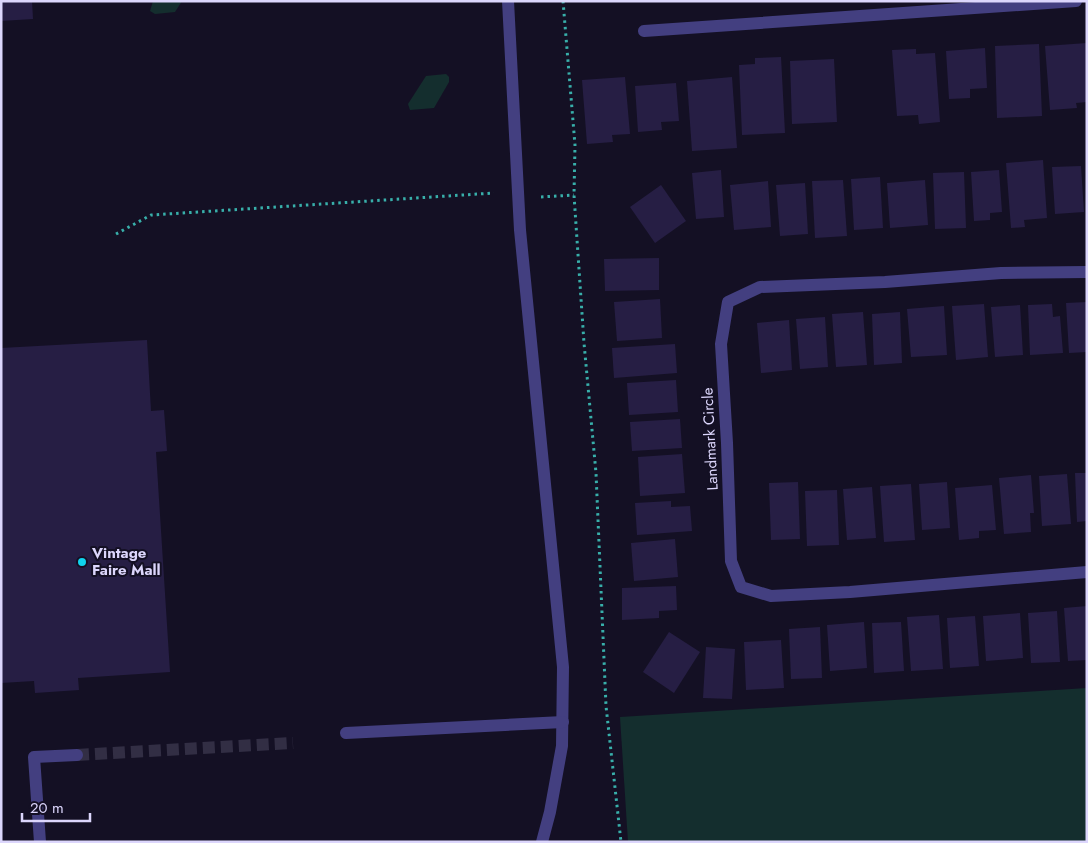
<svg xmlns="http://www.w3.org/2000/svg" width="1088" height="843" viewBox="0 0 1088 843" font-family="Jost,sans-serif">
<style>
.green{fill:#142e2e}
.building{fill:#261e44}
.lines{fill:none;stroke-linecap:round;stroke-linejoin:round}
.minor-tunnel{stroke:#322e44;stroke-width:12;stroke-dasharray:12 6;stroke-linecap:butt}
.path{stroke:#38afaa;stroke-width:3;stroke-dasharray:2.5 4;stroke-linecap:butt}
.minor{stroke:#433f80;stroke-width:12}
.poi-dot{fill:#10d3ee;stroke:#141024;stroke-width:2}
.labels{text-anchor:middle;stroke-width:4;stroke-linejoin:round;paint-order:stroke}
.street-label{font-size:15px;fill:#dcd6fc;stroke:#141024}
.poi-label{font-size:15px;font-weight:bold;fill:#dcd6fc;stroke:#141024;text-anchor:start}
</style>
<rect width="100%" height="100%" fill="#141024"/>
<g class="green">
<polygon points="153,1 182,1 175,12 155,14 150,11"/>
<polygon points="446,74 449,77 449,82 434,108 410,110 408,104 426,76"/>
<polygon points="1087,688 1087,842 628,842 620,717"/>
</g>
<g class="building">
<polygon points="1,1 32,1 33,19 1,21"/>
<polygon points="1087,43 1087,102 1076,103 1077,108 1050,110 1045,46"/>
<polygon points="1039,44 1042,116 997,118 995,46"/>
<polygon points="985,48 987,88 970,89 970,98 949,99 946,51"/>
<polygon points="916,49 916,54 935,53 940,122 919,124 918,115 897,116 892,50"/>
<polygon points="781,57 785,133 742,135 739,65 755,64 755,58"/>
<polygon points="834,59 837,122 792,124 790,61"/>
<polygon points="625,77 630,134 612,135 613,142 587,144 582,80"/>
<polygon points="732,77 737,148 692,151 687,81"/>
<polygon points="676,83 679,121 661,122 662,130 638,132 635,86"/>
<polygon points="1043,160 1047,218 1024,220 1025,227 1011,228 1006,163"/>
<polygon points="1081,166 1084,212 1055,214 1052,167"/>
<polygon points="721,170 724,217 696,219 692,173"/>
<polygon points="999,170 1002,212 990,213 990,220 974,221 971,172"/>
<polygon points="964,172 966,228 935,229 933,173"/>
<polygon points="880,177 883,228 854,230 851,179"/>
<polygon points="843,180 847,236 815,238 812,181"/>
<polygon points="925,180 928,225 890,228 887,183"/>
<polygon points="768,181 771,227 734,230 730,185"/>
<polygon points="805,183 808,234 780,236 776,185"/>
<polygon points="661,185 686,221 655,243 630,207"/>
<polygon points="659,258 659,290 605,291 604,259"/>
<polygon points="660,299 662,338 617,341 614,302"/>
<polygon points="1087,302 1087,352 1069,353 1066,303"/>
<polygon points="984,304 988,357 956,360 952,306"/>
<polygon points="1052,304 1053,317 1060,316 1063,353 1030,355 1028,305"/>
<polygon points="1020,305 1023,355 995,357 991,307"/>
<polygon points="944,306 947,355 911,357 907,309"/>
<polygon points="863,312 867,365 836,367 832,314"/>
<polygon points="900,312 902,363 874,365 872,314"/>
<polygon points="825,317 828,367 800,369 796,319"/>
<polygon points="789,320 792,370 761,373 757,323"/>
<polygon points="147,340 151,411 164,410 167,451 156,452 170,672 78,678 79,690 35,693 34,681 1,683 1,348"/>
<polygon points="675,344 677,373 614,378 612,348"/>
<polygon points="676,380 678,412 629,415 627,383"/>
<polygon points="680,419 682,448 632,451 630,422"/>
<polygon points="682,454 685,493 640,496 638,457"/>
<polygon points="1075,473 1087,473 1087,521 1077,522"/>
<polygon points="1067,474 1071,524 1042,526 1039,476"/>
<polygon points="1031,475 1034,513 1030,513 1031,532 1004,534 999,478"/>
<polygon points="798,482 800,539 771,540 769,483"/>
<polygon points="947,482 950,528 922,530 919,484"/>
<polygon points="911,484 915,540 884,542 880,486"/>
<polygon points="992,485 996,530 979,531 979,538 959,540 955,488"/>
<polygon points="872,487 876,538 847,540 843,489"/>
<polygon points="837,490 839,545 807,546 805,491"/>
<polygon points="671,501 671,507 690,506 692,531 637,535 635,503"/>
<polygon points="675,539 678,577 634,581 631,543"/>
<polygon points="676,586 677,610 659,611 659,618 622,620 622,588"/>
<polygon points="1087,606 1087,660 1068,661 1064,608"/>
<polygon points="1057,611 1060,662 1031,663 1028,613"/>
<polygon points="1020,613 1023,658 986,661 983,616"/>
<polygon points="939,615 943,669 911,671 907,617"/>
<polygon points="975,616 979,666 950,668 947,618"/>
<polygon points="864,622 867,668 830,671 827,625"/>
<polygon points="901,622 904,671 874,673 872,623"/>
<polygon points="820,627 822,678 791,679 789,629"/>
<polygon points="669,632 700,652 674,693 643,672"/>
<polygon points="781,640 784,688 746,690 744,642"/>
<polygon points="706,647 735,649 732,699 703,698"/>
</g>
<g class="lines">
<polyline class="minor-tunnel" points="77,755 293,743"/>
<g class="path">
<polyline points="563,1 575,145 574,195 584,343 596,473 606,706 621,842"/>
<polyline points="541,197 574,195"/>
<polyline points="116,234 151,215 494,193"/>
</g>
<g class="minor">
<polyline points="508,1 520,230 563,667 562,746 550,812 542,842"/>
<polyline points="644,31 1076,1"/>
<polyline points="1087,272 1001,273 885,282 760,287 728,302 721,344 727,443 731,561 741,587 771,596 850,592 1087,572"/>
<polyline points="346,733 563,722"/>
<polyline points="40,842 34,757 77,755"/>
</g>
</g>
<circle class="poi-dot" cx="82" cy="562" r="5"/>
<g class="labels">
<g class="street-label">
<text transform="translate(710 439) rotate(-93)" y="5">Landmark Circle</text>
</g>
<g class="poi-label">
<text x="92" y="558">Vintage<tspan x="92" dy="17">Faire Mall</tspan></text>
</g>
</g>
<rect width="1088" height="843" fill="none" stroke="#dcd6fc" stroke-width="5"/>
<path d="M22 813v8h68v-8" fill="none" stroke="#dcd6fc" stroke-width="2.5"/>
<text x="30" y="813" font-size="15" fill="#dcd6fc" stroke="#141024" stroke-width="4" paint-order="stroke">20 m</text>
</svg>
